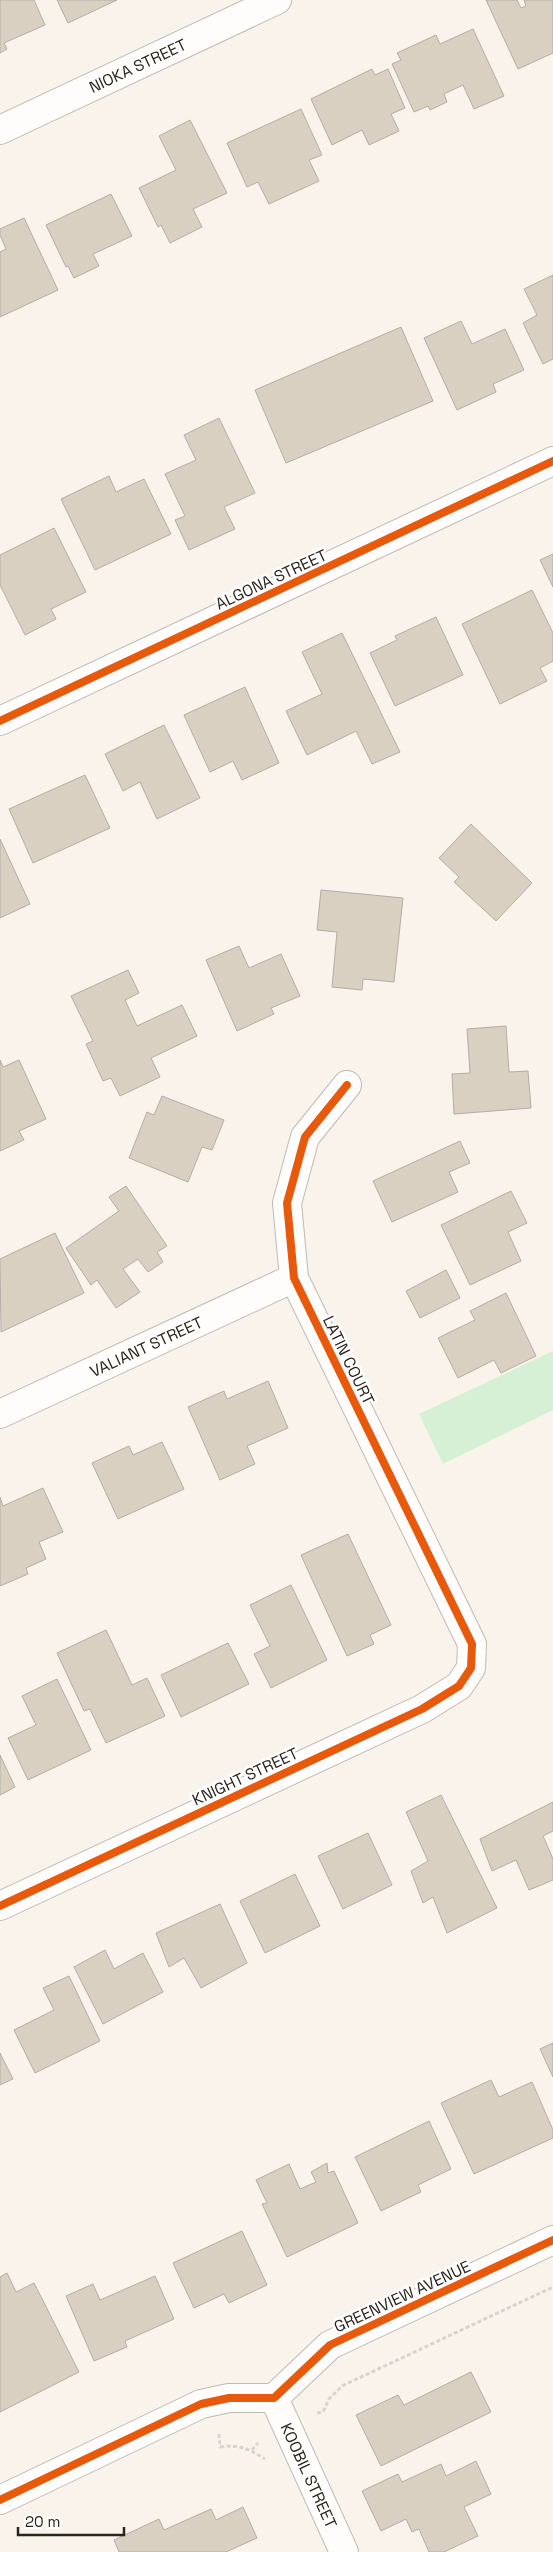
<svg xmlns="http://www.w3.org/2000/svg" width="553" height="2552" viewBox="0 0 553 2552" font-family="'Space Grotesk',sans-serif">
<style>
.green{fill:#d6f0d6}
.building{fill:#dad0c1;stroke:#b2ada6}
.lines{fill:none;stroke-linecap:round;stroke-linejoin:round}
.street-casing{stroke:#bfbab3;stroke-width:30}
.path{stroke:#d6d4d2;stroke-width:3;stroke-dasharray:4 2.5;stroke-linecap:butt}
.street{stroke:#fefdfc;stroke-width:28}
.cycleway-casing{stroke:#fff;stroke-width:11}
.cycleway{stroke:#e8590c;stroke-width:8}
.labels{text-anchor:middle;stroke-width:5;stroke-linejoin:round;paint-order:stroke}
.street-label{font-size:16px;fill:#29241d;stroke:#fff}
</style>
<rect width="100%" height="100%" fill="#f9f3eb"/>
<polygon class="green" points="553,1351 553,1410 443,1464 419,1414"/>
<g class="building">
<polygon points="0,0 34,0 45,25 4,43 7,49 0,53"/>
<polygon points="57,0 117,0 68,23"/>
<polygon points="486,0 517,0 521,8 526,6 524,0 553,0 553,53 518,69"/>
<polygon points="473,29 504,96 474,109 463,85 444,94 447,102 430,110 428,106 414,112 392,64 401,60 397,53 436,35 440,44"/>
<polygon points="372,69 375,75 388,69 405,108 391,114 399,131 369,145 362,130 332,145 311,99"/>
<polygon points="301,109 322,155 309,160 319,181 269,204 258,182 247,187 227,143"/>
<polygon points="190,120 227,193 193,209 202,227 170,243 161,225 158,227 139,188 176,170 159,136"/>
<polygon points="111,194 132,236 93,254 99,266 74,278 68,266 66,267 46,225"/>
<polygon points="24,218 58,290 0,317 0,252 6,249 0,235 0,229"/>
<polygon points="553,275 553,359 543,364 523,323 537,315 524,289"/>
<polygon points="461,321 472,344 505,329 524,370 493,384 496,392 457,410 424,338"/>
<polygon points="401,327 433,401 286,463 255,390"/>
<polygon points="219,418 255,493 224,507 235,529 189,550 175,520 185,516 165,474 196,460 184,435"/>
<polygon points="109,476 116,492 144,479 171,534 95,570 61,499"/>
<polygon points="54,528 86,592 51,609 56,619 25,635 0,585 0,555"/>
<polygon points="553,554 553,587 540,560"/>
<polygon points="532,590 553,633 553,661 540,668 547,681 500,704 462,624"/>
<polygon points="436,617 463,675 395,706 370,653 397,640 395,636"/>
<polygon points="342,633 400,752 372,764 356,731 307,755 286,711 322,694 302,652"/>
<polygon points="245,687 279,763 242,780 233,761 210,772 184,715"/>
<polygon points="164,725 200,798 157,819 140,782 123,791 105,754"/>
<polygon points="85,775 110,828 33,863 9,809"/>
<polygon points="471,824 532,883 496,921 454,882 459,877 439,858"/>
<polygon points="0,839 30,904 0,918"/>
<polygon points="321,890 403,898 394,982 363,979 362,990 332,987 337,932 317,930"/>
<polygon points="239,946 249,968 281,954 300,996 271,1008 274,1014 237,1031 206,960"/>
<polygon points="128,970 139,993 125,1000 137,1026 182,1005 197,1036 151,1058 160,1077 120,1096 111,1078 103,1081 86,1044 93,1041 71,996"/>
<polygon points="506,1026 509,1072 528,1071 531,1108 454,1114 452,1074 470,1073 467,1029"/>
<polygon points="0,1060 3,1067 19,1060 46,1119 19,1131 24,1140 0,1151"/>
<polygon points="162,1096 224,1120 212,1150 202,1147 188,1182 129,1158 147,1112 154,1115"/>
<polygon points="460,1141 470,1163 449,1172 458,1192 392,1222 373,1181"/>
<polygon points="126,1186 167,1246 157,1252 163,1262 148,1272 138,1259 123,1269 140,1292 116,1308 97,1280 91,1285 66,1248 119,1211 109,1197"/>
<polygon points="511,1191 527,1223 508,1232 521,1261 470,1285 441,1225"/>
<polygon points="55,1233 84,1293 1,1332 0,1259"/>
<polygon points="446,1270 460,1298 420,1318 406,1291"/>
<polygon points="506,1293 536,1356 501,1373 494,1360 458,1378 438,1338 475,1320 470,1311"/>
<polygon points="268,1381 288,1428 247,1446 255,1464 220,1480 188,1407 224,1391 227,1399"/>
<polygon points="162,1442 184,1489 118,1519 92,1463 129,1446 133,1455"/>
<polygon points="43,1488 63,1532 39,1542 46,1559 26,1568 28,1574 0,1586 0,1497 3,1506"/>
<polygon points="348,1534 391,1625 370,1635 374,1644 347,1656 301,1555"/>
<polygon points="291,1585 327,1660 271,1688 254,1654 270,1646 250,1605"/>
<polygon points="106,1630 132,1685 147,1678 165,1716 106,1743 90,1709 84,1711 57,1653"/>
<polygon points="228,1643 249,1684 181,1717 161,1675"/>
<polygon points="57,1679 91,1750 28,1780 8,1738 36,1725 22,1696"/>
<polygon points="0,1755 15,1787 0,1795"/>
<polygon points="441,1795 497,1908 447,1933 433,1897 423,1903 411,1871 428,1861 406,1812"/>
<polygon points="553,1802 553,1831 543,1836 553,1859 553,1880 529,1890 516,1860 492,1871 480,1839"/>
<polygon points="368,1833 392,1885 343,1909 318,1856"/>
<polygon points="295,1874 320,1926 265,1953 240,1901"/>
<polygon points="220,1904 247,1963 201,1988 184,1958 169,1967 156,1933"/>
<polygon points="105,1950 114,1969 143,1953 163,1992 103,2024 74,1967"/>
<polygon points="69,1976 100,2041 35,2073 14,2030 54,2010 43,1988"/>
<polygon points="553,2043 553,2077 540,2049"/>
<polygon points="0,2053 13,2079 0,2085"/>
<polygon points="491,2080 499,2097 532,2082 553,2130 553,2138 474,2174 441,2103"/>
<polygon points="429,2121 451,2169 418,2185 421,2192 381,2211 355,2157"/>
<polygon points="327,2163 328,2173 334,2171 358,2223 287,2257 262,2204 267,2203 256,2180 289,2164 300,2189 316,2182 311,2172"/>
<polygon points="242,2231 267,2285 229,2303 224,2294 194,2308 173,2263"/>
<polygon points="7,2273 16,2292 34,2283 79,2372 0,2412 0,2277"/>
<polygon points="155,2276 174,2319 125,2341 127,2347 94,2361 66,2296 93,2284 100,2300"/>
<polygon points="471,2372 491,2412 381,2466 356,2415 398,2395 404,2405"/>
<polygon points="476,2461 491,2494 464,2507 478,2536 444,2552 429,2552 419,2529 412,2532 406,2519 381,2531 362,2491 398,2474 402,2482 441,2464 446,2476"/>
<polygon points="243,2507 257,2538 226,2552 119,2552 114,2540 159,2519 164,2530 211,2509 216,2520"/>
</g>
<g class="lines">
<defs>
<g id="street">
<path id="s1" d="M0,130l277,-130"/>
<polyline points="0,721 553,461"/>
<path id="s2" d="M0,1414l294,-136"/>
<polyline points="0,1906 422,1709 459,1686 471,1668 472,1644 294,1278 287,1203 305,1137 347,1085"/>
<path id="s3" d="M274,2398l70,154"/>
<polyline points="0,2500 201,2404 229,2398 274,2398 330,2345 553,2240"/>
</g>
</defs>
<use href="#street" class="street-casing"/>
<g class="path">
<polyline points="317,2413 323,2412 329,2399 342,2386 553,2287"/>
<path d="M219,2434l1,13c19,-3 29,2 45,12"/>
<polyline points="252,2450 258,2443"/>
</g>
<use href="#street" class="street"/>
<defs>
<g id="cycleway">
<polyline points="0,721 553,461"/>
<polyline points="0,1906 422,1709 459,1686 471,1668 472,1644 294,1278 287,1203 305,1137 347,1085"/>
<polyline points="0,2500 201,2404 229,2398 274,2398 330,2345 553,2240"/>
</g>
</defs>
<use href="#cycleway" class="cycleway-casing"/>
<use href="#cycleway" class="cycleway"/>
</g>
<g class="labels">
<g class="street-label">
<text dy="6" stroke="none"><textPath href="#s1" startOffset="152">NIOKA STREET</textPath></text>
<text transform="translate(271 579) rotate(-25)" y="6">ALGONA STREET</text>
<text dy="6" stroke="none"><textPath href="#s2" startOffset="161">VALIANT STREET</textPath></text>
<text transform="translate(349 1360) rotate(64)" y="6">LATIN COURT</text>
<text transform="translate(245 1776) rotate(-25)" y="6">KNIGHT STREET</text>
<text transform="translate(402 2296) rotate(-25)" y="6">GREENVIEW AVENUE</text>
<text dy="6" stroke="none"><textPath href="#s3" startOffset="85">KOOBIL STREET</textPath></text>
</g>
</g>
<path d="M18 2527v8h106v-8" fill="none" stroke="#29241d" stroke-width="2.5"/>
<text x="25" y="2527" font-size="15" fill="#29241d" stroke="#ffffff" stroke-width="4" paint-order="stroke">20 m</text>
</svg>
